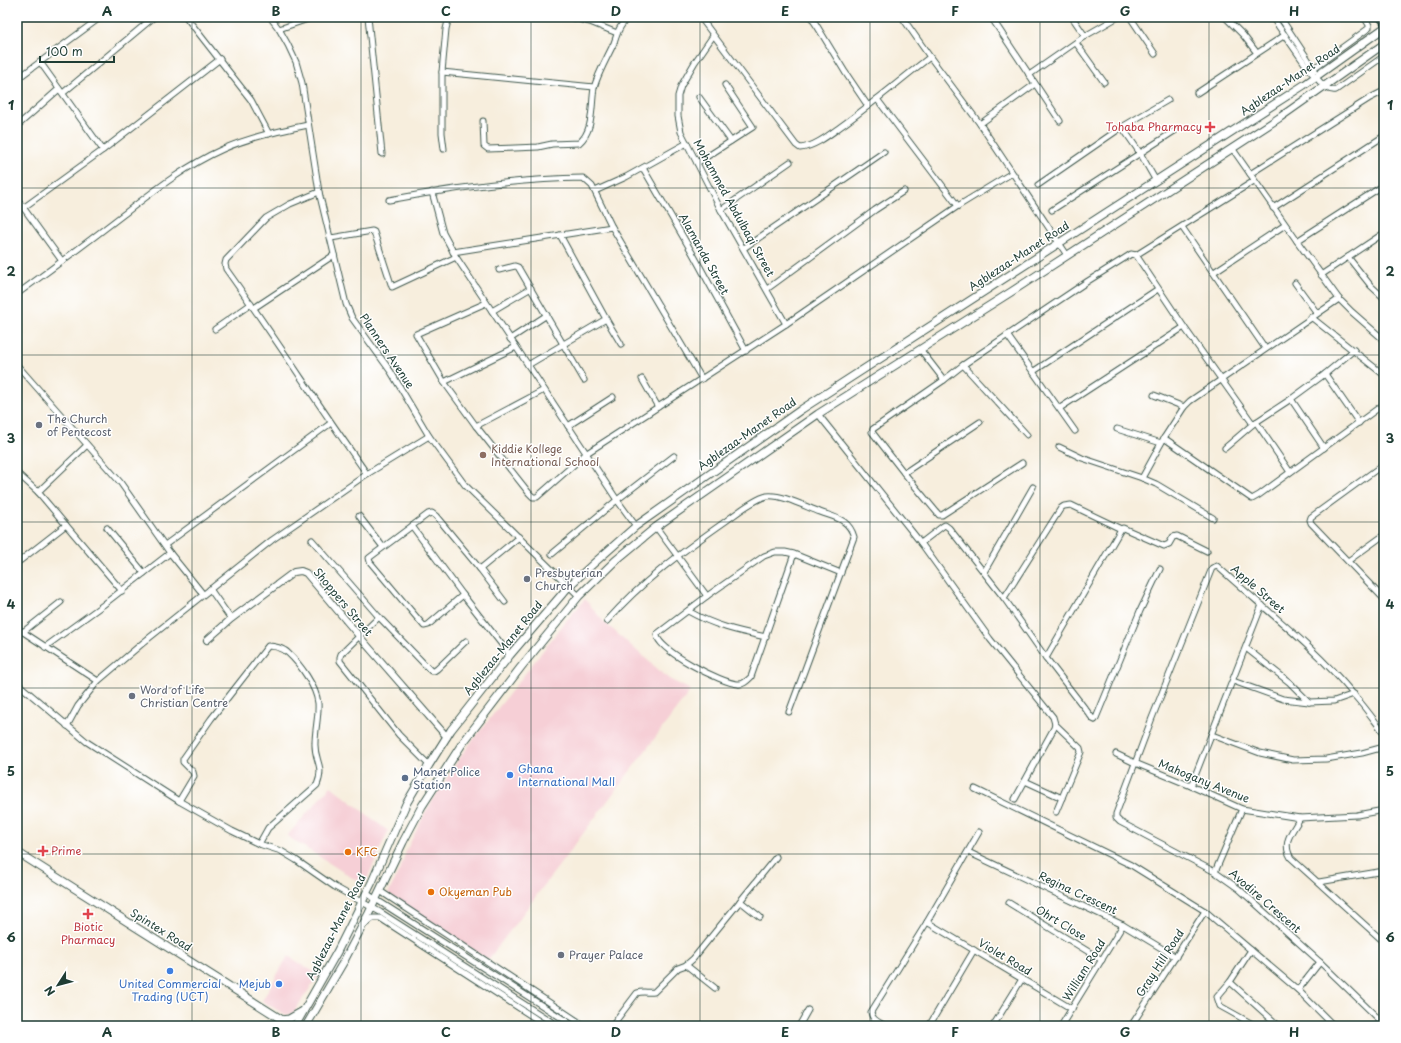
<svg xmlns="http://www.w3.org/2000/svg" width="1401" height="1043" viewBox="0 0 1401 1043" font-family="'Playpen Sans',sans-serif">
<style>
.built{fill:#f6cfd6}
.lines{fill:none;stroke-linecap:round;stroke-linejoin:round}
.minor-casing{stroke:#3f584d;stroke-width:7}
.tertiary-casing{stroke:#3f584d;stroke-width:8}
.secondary-casing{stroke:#3f584d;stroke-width:9}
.minor{stroke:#fff;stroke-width:5}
.tertiary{stroke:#fff;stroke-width:6}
.secondary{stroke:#fff;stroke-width:7}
.rail{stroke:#1f3d34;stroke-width:1.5}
.grid{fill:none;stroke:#1f3d34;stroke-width:1;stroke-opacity:0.55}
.health-dot{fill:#e0444e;stroke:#fff;stroke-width:1.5}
.worship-dot{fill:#6b7280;stroke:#fff;stroke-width:1.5}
.education-dot{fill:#8d6e63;stroke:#fff;stroke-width:1.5}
.shop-dot{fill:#3f7fe0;stroke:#fff;stroke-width:1.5}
.service-dot{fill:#5c6f8a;stroke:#fff;stroke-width:1.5}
.food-dot{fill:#e8710a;stroke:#fff;stroke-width:1.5}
.labels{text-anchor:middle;stroke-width:3;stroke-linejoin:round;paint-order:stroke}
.street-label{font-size:11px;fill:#1f3d34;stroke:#fff}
.health-label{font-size:11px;fill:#be3a42;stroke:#fff;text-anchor:end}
.worship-label{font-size:11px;fill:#5b616d;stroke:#fff;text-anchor:start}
.education-label{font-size:11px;fill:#785e54;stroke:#fff;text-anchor:start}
.shop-label{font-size:11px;fill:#366cbe;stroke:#fff;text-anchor:start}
.service-label{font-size:11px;fill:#4e5e75;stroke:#fff;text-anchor:start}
.food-label{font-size:11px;fill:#c56008;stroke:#fff;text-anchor:start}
.neatline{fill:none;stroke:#1f3d34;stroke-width:1.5}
.grid-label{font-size:13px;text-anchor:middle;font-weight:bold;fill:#1f3d34}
</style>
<rect width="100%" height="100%" fill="#fff"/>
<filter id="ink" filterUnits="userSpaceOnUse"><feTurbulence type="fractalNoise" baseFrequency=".025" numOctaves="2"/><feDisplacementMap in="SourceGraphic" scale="8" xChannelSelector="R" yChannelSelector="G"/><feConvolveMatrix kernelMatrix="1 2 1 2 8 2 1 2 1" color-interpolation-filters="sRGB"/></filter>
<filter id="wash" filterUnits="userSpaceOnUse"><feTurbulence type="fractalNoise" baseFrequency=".012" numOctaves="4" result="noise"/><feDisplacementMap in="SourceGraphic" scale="16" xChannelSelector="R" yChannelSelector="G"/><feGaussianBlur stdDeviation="0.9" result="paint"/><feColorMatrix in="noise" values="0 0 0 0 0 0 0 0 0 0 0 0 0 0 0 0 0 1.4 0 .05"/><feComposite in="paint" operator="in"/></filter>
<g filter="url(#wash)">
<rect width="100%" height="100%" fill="#f7eedd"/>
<g class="built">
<polygon points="585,599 603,621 669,679 691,690 488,960 388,894 401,867 406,851 426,811 463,753 566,621"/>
<polygon points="331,786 388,831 365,884 354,879 287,836"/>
<polygon points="288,956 319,975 293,1013 286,1015 262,1001"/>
</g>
</g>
<g filter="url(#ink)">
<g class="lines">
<defs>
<g id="minor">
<polyline points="186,17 251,100 269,134"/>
<polyline points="270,17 279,29 288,45 296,62 302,83 319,192 346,304 352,318 391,372 429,436 465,485 579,596"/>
<polyline points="368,17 382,154"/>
<polyline points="431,17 448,19"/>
<polyline points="570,17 590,22 617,33"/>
<path d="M700,17l96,128 4,3c14,-1 29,-13 40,-21 31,-22 60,-47 90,-70"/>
<polyline points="811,17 817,26 845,72 868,106"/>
<polyline points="902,17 930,57 980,124 1067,255"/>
<polyline points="991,17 1060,121"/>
<polyline points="1072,17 1085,36"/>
<polyline points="1130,17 1155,54"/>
<polyline points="1225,17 1243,35 1257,53"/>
<path d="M1272,17l38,54c8,7 15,21 26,19l48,-34"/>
<polyline points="1280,17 1315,70"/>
<polyline points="279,29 314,17"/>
<polyline points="713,36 695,62 681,86 678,96 678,116 681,132 721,210 786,324"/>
<polyline points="1076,43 1104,82"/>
<polyline points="40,62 103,150"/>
<polyline points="1314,68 1369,28 1369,25 1364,17"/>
<polyline points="442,72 594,87"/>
<polyline points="1029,75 1085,36 1118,17"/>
<polyline points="17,79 101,17"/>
<polyline points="63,93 154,17"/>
<polyline points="1197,93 1285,35"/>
<polyline points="699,97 731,141"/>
<polyline points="877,99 958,206"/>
<path d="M483,121l1,25 4,3 50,-2 14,-3 27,-1c15,-12 12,-37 15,-55 4,-15 13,-30 20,-45 2,-5 3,-11 7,-17 2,-3 4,-6 7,-9"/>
<polyline points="980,124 1035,84"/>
<polyline points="17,126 59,89"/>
<polyline points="1122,127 1140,153 1156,181"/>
<polyline points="1232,148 1297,241 1339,299 1352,312 1384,340"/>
<polyline points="444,149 442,133 442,72 446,29 449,17"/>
<polyline points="697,163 753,127 725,85"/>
<polyline points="643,168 693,254 746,351"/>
<polyline points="1250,174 1370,98 1384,91"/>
<polyline points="1038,185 1122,127 1168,100"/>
<polyline points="595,191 626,177 687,143"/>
<path d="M319,192l-29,12 -24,14 -40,42 -1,4 1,5c48,67 93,137 141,205"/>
<polyline points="432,192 443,233 456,257 528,365 617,500 636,526"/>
<polyline points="17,199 62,261"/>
<path d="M389,200c64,-12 128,-21 194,-22l9,8 20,41 90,152"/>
<polyline points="23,208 103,150 220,59"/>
<polyline points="1273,208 1384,136"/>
<polyline points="721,210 790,162"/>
<polyline points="1052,210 1176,130"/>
<polyline points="1182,227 1265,348"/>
<polyline points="331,238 372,231 374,232 392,287 456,257"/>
<polyline points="1297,241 1384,185"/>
<polyline points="744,248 884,152"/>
<polyline points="453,252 612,227"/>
<polyline points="1136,255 1184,327 1253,424"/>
<polyline points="1348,257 1371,286 1384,298"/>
<polyline points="499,270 515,266 518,267 584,380"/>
<polyline points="1214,272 1285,225"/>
<polyline points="1321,275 1384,233"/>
<polyline points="1295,283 1317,313"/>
<polyline points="767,289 875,210 904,191"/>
<path d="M17,294c36,-26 72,-53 107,-80 31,-24 63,-49 99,-65 27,-12 56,-18 85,-24"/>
<polyline points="486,303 416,334 444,382 476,426 529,493 533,497 537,497 587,453 786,324 958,206 1012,173"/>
<polyline points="254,308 334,255"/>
<polyline points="492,311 531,288"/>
<polyline points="1311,317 1384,375"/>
<polyline points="606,319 621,344"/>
<polyline points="215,329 251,304"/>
<polyline points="1007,335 1075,431"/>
<polyline points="510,339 547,315"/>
<polyline points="920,349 944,380 873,429 872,432 904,473 939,515 942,515 1022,463"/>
<polyline points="17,365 120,482 170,553 203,594"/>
<polyline points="528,365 606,319 560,235"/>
<polyline points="963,365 1027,435"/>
<polyline points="1034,371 1158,289"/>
<polyline points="1325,374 1359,423"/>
<polyline points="642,379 658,407"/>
<polyline points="944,380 963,365 1088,281 1128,256 1131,254 1136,255 1254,181"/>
<polyline points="444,382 516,347"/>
<polyline points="1154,395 1184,407"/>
<polyline points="1291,399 1324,448"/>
<polyline points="1060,408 1184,327"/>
<polyline points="818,414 921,543 990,639 1053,717 1055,724 1054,728 1015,799"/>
<polyline points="1256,422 1290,472"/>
<polyline points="476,426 544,390"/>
<polyline points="568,426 613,397"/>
<polyline points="1117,429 1161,443"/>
<polyline points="1164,438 1252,499 1259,495 1384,404"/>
<polyline points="1059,447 1082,458 1142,478 1156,484 1213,518"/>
<polyline points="1225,448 1253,424 1291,399 1325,374 1354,350"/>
<polyline points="1384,464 1311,517 1310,520 1311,523 1384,599"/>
<polyline points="17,473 38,492 122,591"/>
<polyline points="904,473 980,422"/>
<polyline points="1142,478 1164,438 1184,407 1190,401 1339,299"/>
<polyline points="38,492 87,445"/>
<polyline points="359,516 383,547"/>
<polyline points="412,526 463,595 510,655"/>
<polyline points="656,527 707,596"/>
<polyline points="107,528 144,573"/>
<polyline points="312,540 379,617 431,671 434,671 437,669 466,641"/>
<polyline points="921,543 943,526 945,525 949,528 1004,598 1046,658 1093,719 1095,720 1096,718 1140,611 1160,569"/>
<polyline points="165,545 331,423"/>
<polyline points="552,554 617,500 674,456"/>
<path d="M794,554l-43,123c-4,4 -8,8 -13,7 -15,0 -83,-35 -81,-50l50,-38 57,-40 11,-4h10l9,2 47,19"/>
<polyline points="1348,561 1384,535"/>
<polyline points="17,562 21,560 66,525"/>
<polyline points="480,569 519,537"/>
<polyline points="984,572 1033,487"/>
<polyline points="210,589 231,619"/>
<polyline points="463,595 428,625 424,626 370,562 369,558 428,514 432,513 436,516 480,569 505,602"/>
<polyline points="1004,598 1061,508 1064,506 1071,505 1121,529"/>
<path d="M688,611c27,15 49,20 78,26"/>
<polyline points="379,617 341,654 340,657 340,661 399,735 429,765"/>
<path d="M607,621c34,-39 76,-70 119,-100 11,-8 28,-22 41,-25 15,-2 39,11 53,16 16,6 29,7 34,25l-65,175"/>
<polyline points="17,628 98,681"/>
<polyline points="23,632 61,602"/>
<polyline points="45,647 103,605 170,553"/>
<polyline points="1246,648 1289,682 1309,702"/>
<polyline points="1046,658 1121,529 1123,528 1164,546 1169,544 1173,537 1177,536 1207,551"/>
<polyline points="1233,681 1283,699 1309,702 1334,701 1354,694"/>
<polyline points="17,683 87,742 179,801 232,831 259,844 281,851 296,860 335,887 380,912 558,1026"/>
<polyline points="1055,724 1080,748 1081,752 1056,812"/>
<polyline points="67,726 78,706 98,681 144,642 272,540 367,474 429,436"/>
<path d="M1384,733c-10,-13 -19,-26 -30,-38 -40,-49 -91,-87 -137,-129l-5,2 -60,150 -36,96v4l4,4 95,50 24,17 81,73 64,62"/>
<polyline points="1212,735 1260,753 1293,760 1326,759 1362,753 1384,747"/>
<polyline points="1116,754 1135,763 1191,786 1242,809 1300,818 1357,815 1384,810"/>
<polyline points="1025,781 1062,798"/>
<polyline points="1191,786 1262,605"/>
<polyline points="975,789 1131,865 1205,911 1298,990 1334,1026"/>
<path d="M179,801l15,-25 -1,-4 -10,-10v-3l28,-40 57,-73c6,0 15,2 20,7 12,11 28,33 30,50 1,12 -3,27 -3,40 -1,18 10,22 2,42l-49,43 -9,16"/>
<path d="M1300,818c-7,13 -19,24 -9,40l93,84"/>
<polyline points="968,852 1123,925 1176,957"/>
<polyline points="1215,872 1242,809"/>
<polyline points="1319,882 1384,871"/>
<polyline points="380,891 585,1026"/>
<polyline points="366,893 574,1026"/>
<polyline points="740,901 760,917"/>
<polyline points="1009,903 1102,960"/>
<polyline points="927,922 1072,1009"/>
<polyline points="364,925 373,918 380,918 547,1026"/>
<polyline points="1251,950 1230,982 1217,997 1220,1006 1256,1026"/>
<polyline points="686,965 715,988"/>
<polyline points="1230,982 1279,1026"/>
<polyline points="1298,990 1320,962"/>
<path d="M612,1026l25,-33c6,-2 11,0 17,-1l24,-24 8,-3 7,-6 83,-102"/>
<polyline points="799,1026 808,1010"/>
<path d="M885,1026c-6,-4 -13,-6 -14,-14l56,-90 52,-90"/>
<polyline points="929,1026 974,950"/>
<polyline points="993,1026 1022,979"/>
<polyline points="1061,1026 1123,925"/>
<polyline points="1131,1026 1205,911"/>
</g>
<polyline id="tertiary" points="207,640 231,619 294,572 301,571 306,573 359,636 447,737"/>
<g id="secondary">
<polyline points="17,852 292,1026"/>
<polyline points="281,1020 289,1019 303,1011"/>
<polyline points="295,1026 337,952 372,882 406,804 429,765 451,730 510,655 569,586 593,564 636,526 802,409 1304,85 1384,28"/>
<polyline points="306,1026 344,961 369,913 403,842 422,806 462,744 521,667 579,596 615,561 656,527 818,414 1011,292 1279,118 1384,44"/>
</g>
</defs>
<use href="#minor" class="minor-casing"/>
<use href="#tertiary" class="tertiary-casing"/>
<use href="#secondary" class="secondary-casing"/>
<use href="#minor" class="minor"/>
<use href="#tertiary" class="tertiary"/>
<use href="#secondary" class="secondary"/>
<polyline class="rail" points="1376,17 1384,28"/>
</g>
</g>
<path class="grid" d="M192,17v1009M361,17v1009M531,17v1009M700,17v1009M870,17v1009M1040,17v1009M1209,17v1009M17,188h1367M17,355h1367M17,522h1367M17,688h1367M17,854h1367"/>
<g class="health-dot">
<path d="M1208 121h4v4h4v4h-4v4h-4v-4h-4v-4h4z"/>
<path d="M41 845h4v4h4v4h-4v4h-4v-4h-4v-4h4z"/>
<path d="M86 908h4v4h4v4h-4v4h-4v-4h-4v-4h4z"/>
</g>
<g class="worship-dot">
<circle cx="39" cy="425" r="4"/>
<circle cx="527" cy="579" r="4"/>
<circle cx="132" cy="696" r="4"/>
<circle cx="561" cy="955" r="4"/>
</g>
<circle class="education-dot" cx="483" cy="455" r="4"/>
<g class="shop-dot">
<circle cx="510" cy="775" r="4"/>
<circle cx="170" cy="971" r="4"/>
<circle cx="279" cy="984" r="4"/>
</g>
<circle class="service-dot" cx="405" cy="778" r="4"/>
<g class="food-dot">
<circle cx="348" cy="852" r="4"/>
<circle cx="431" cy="892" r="4"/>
</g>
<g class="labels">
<g class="street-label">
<text transform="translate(1290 80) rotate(-34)" y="4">Agblezaa-Manet Road</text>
<text transform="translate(734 208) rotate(61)" y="4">Mohammed Abdulbaqi Street</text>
<text transform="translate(704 254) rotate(61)" y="4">Alamanda Street</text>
<text transform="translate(1019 256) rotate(-33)" y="4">Agblezaa-Manet Road</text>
<text transform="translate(387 351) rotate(56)" y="4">Planners Avenue</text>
<text transform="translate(747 434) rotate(-35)" y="4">Agblezaa-Manet Road</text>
<text transform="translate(1258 589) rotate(41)" y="4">Apple Street</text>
<text transform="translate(343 602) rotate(50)" y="4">Shoppers Street</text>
<text transform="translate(503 648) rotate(-51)" y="4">Agblezaa-Manet Road</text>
<text transform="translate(1204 781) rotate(22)" y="4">Mahogany Avenue</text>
<text transform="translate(1078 893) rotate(25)" y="4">Regina Crescent</text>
<text transform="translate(1265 901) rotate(41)" y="4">Avodire Crescent</text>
<text transform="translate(1061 923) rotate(31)" y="4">Ohrt Close</text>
<text transform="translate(336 927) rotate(-63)" y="4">Agblezaa-Manet Road</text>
<text transform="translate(161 930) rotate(32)" y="4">Spintex Road</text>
<text transform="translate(1005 957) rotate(31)" y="4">Violet Road</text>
<text transform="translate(1160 963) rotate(-57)" y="4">Gray Hill Road</text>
<text transform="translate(1084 970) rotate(-58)" y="4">William Road</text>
</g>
<g class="health-label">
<text x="1202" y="131">Tohaba Pharmacy</text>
<text x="51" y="855" text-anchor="start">Prime</text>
<text x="88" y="931" text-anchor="middle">Biotic<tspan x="88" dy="13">Pharmacy</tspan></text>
</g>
<g class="worship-label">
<text x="47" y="423">The Church<tspan x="47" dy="13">of Pentecost</tspan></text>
<text x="535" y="577">Presbyterian<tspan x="535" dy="13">Church</tspan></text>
<text x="140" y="694">Word of Life<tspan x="140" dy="13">Christian Centre</tspan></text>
<text x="569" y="959">Prayer Palace</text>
</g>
<g class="education-label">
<text x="491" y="453">Kiddie Kollege<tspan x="491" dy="13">International School</tspan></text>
</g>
<g class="shop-label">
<text x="518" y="773">Ghana<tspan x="518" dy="13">International Mall</tspan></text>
<text x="170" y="988" text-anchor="middle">United Commercial<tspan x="170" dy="13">Trading (UCT)</tspan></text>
<text x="271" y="988" text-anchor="end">Mejub</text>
</g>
<g class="service-label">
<text x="413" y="776">Manet Police<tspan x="413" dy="13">Station</tspan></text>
</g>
<g class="food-label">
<text x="356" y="856">KFC</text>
<text x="439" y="896">Okyeman Pub</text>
</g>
</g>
<rect width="1401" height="1043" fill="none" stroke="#fff" stroke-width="44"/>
<g transform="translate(58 985) rotate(234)" stroke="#ffffff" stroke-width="3" paint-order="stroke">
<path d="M0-3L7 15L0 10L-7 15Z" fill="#1f3d34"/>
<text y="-6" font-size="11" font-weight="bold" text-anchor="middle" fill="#1f3d34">N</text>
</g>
<path d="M40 56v6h74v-6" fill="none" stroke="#1f3d34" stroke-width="2"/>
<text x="46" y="56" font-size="12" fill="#1f3d34" stroke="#ffffff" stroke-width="3" paint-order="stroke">100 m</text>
<rect x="22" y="22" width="1357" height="999" class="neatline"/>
<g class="grid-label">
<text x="107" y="16">A</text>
<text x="276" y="16">B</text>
<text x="446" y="16">C</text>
<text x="616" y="16">D</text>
<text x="785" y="16">E</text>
<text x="955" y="16">F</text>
<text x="1125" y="16">G</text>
<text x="1294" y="16">H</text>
<text x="11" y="110">1</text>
<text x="1390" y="110">1</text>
<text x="11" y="276">2</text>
<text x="1390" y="276">2</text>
<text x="11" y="443">3</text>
<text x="1390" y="443">3</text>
<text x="11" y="609">4</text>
<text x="1390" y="609">4</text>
<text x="11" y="776">5</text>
<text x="1390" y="776">5</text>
<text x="11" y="942">6</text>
<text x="1390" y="942">6</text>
<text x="107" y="1037">A</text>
<text x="276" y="1037">B</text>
<text x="446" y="1037">C</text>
<text x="616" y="1037">D</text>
<text x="785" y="1037">E</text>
<text x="955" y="1037">F</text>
<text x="1125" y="1037">G</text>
<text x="1294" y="1037">H</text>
</g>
</svg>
